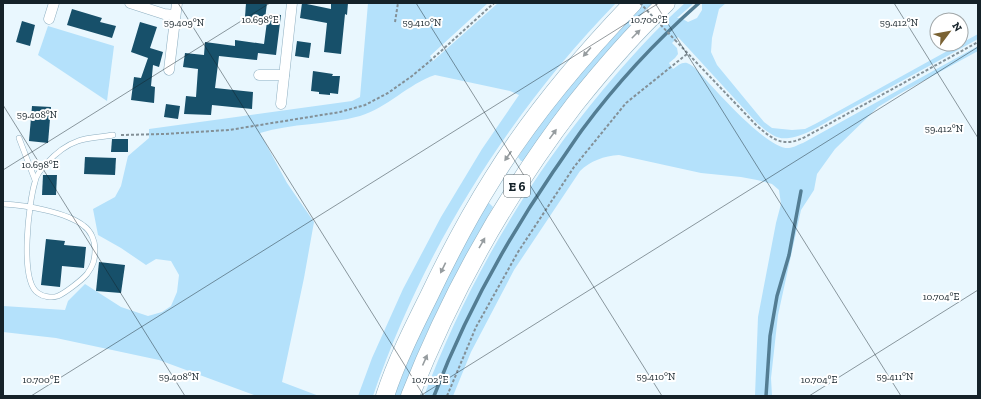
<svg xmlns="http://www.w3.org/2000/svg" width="981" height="399" viewBox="0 0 981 399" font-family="'Zilla Slab',serif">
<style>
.green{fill:#b4e1fb}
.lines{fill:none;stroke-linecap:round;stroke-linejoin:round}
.stream{stroke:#537d93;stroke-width:3.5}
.building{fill:#17506a}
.lane-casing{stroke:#8eafc1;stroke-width:6}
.street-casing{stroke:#8eafc1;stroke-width:11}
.highway-casing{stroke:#8eafc1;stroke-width:19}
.path{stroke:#839097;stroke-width:2;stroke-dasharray:3 2;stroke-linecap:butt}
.lane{stroke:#fff;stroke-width:5}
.street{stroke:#fff;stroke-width:10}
.highway{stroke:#fff;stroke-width:18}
.path-bridge{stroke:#839097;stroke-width:2;stroke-dasharray:3 2;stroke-linecap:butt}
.oneway{fill:#969c9f}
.ticks{fill:none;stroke:#152229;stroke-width:1;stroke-opacity:0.45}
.labels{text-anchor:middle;stroke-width:4;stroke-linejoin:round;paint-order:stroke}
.shield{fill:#fff;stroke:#5b6469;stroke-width:1}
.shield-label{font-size:13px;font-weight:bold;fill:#152229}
.ticks-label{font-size:10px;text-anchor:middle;fill:#152229;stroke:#fff;stroke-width:4;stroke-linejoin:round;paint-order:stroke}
</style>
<rect width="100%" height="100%" fill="#e9f7fe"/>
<g class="green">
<path d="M368,3h120l-58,53 3,5 65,-58h118c-107,110 -193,247 -243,393h-15l14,-38 31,-69 38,-72 41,-68 37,-54 -9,-4 -75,-16c-27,9 -48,33 -75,41 -33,9 -68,7 -100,17l27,50 27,39 -10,56 -22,104 37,14h-62l-98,-36 -103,-22 -53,-6v-26l62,4 3,-9 17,-17 36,23 27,9 14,-4 9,-6 6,-14 2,-17 -8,-14 -15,-2 -10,6 -25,-17 -23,-13 -5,-26 22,-12 6,-11 7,-30 21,-18v-9l203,-28 8,-4z"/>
<path d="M643,3h12l-119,140 -13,18h-2l-3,-4c36,-56 80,-106 125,-154z"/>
<path d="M685,3h9l-17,15h4l7,4 9,-4 5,-8v-7h24l-7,6 -7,29 -1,14 6,13 47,57 8,6 20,2 13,-1 12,-6 161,-89v5c-45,25 -91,50 -137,75 -15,8 -35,22 -52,24 -14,2 -22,-7 -32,-15l-79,-86 -6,6 5,5 1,6 -3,4 -6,5 4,6c5,-3 8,-7 14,-6 7,2 15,13 20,18 14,15 62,69 82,67 4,0 10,-4 14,-5l175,-97v5l-77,42 -23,14 -43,42 -18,25 -3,16 -13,20 -23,105 -7,63 1,18h-17l3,-79 18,-94 5,-19 -2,-14 -7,-6 -15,-4 -16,-3 -40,-4 -82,-18c-15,1 -29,6 -39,16l-66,99 -43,82 -18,44h-29c42,-111 102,-214 178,-305 26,-31 53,-61 83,-88z"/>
<polygon points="48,26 114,46 107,101 38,55"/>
<path d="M489,203l4,4c-35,61 -68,123 -92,189h-7l30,-74 16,-33 47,-85z"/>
</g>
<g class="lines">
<g class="stream">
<path d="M434,396c31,-81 70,-152 119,-224 10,-14 19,-28 29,-42 34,-46 74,-89 117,-127"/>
<polyline points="766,396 770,336 777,296 789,255 801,191"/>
</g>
</g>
<g class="building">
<polygon points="246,3 267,3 265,19 245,17"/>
<polygon points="302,3 331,9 331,3 348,3 347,15 345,14 341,54 324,52 327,23 300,18"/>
<polygon points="72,9 102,18 100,22 116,26 112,38 67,25"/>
<polygon points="268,14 281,15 276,55 258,53 257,60 219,56 215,88 253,92 252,109 212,105 211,115 184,114 186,96 196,97 198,69 183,67 185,53 204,55 205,42 235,46 235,40 264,44"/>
<polygon points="22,21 35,25 30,46 16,42"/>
<polygon points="140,22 157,27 150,48 163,52 159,67 153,65 151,86 155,87 154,103 131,100 134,77 141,78 148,58 131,52"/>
<polygon points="297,41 311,43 309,58 295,56"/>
<polygon points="313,71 333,74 332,76 340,76 338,94 330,93 330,95 319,94 319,92 311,91"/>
<polygon points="166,104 180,106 178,119 164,117"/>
<polygon points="32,106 51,107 48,143 29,141"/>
<polygon points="112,139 128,139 128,152 111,152"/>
<polygon points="85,157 116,158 115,175 84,174"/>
<polygon points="43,175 57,175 56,195 42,195"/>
<polygon points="46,239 65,241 64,245 86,247 84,268 62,266 60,287 41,285"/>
<polygon points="99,262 125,265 121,293 96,291"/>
</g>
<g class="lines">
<defs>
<g id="lane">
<polyline points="19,138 35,180"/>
<path d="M3,204c22,1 64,8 81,22 7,5 11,15 11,23 0,11 -2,17 -8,25 -5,6 -22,19 -29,22 -6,2 -15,1 -20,-3 -19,-12 -9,-92 -3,-111 1,-6 7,-14 11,-18 8,-9 20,-19 32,-23 9,-4 25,-4 35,-6"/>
</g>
<g id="street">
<polyline points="130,3 164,14 175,15"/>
<polyline points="49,19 54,3"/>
<polyline points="169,70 177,3"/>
<polyline points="259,75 284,75"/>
<polyline points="281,104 292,3"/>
</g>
<g id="highway">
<path d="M385,396c11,-34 28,-68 44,-100 19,-40 40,-80 64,-118 39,-63 88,-121 140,-175"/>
<path d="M410,396c42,-106 96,-202 165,-292 28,-35 58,-70 91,-101"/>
</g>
</defs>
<use href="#lane" class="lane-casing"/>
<use href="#street" class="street-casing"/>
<use href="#highway" class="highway-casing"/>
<g class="path">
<polyline points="395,22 398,3"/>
<path d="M675,40l82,86c18,15 27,22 50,10l171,-94"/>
<polyline points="121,135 164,134 229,130 340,112 365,105 388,93 412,76 430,61 494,3"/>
<polyline points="447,396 476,327 518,252 574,167 626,103 687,54"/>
</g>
<use href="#lane" class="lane"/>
<use href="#street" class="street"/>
<use href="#highway" class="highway"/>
<polyline class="path-bridge" points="640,3 675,40"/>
</g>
<defs><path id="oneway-solid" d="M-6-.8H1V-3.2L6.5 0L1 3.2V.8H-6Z"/></defs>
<g class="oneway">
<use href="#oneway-solid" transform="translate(636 34) rotate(-45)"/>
<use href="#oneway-solid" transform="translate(587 52) rotate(131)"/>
<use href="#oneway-solid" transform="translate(553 134) rotate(-54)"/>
<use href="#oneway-solid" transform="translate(508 156) rotate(125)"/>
<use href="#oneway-solid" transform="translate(482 243) rotate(-60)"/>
<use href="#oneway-solid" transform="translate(443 268) rotate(116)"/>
<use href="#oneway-solid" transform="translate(425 360) rotate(-66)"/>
</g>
<path class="ticks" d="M178,3l246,393M416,3l246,393M655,3l246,393M894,3l84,135M3,105l182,291M3,170l267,-167M31,396l628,-393M420,396l558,-349M809,396l169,-106"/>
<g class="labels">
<rect class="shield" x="504" y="175" width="26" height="22" rx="3"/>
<g class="shield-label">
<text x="517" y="191">E 6</text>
</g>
</g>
<g class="ticks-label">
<text x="260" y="23">10.698°E</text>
<text x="649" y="23">10.700°E</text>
<text x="184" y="26">59.409°N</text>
<text x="422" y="26">59.410°N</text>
<text x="899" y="26">59.412°N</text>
<text x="37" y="118">59.408°N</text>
<text x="944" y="132">59.412°N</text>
<text x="40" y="168">10.698°E</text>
<text x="941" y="300">10.704°E</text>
<text x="179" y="380">59.408°N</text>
<text x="656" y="380">59.410°N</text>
<text x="895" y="380">59.411°N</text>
<text x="41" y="383">10.700°E</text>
<text x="430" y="383">10.702°E</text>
<text x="819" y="383">10.704°E</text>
</g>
<rect width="981" height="399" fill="none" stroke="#152229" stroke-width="8"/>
<g transform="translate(949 32) rotate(58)"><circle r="19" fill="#ffffff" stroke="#a1a7a9"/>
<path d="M0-3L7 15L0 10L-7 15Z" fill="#7a6233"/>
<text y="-6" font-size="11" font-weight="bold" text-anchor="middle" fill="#152229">N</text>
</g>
</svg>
